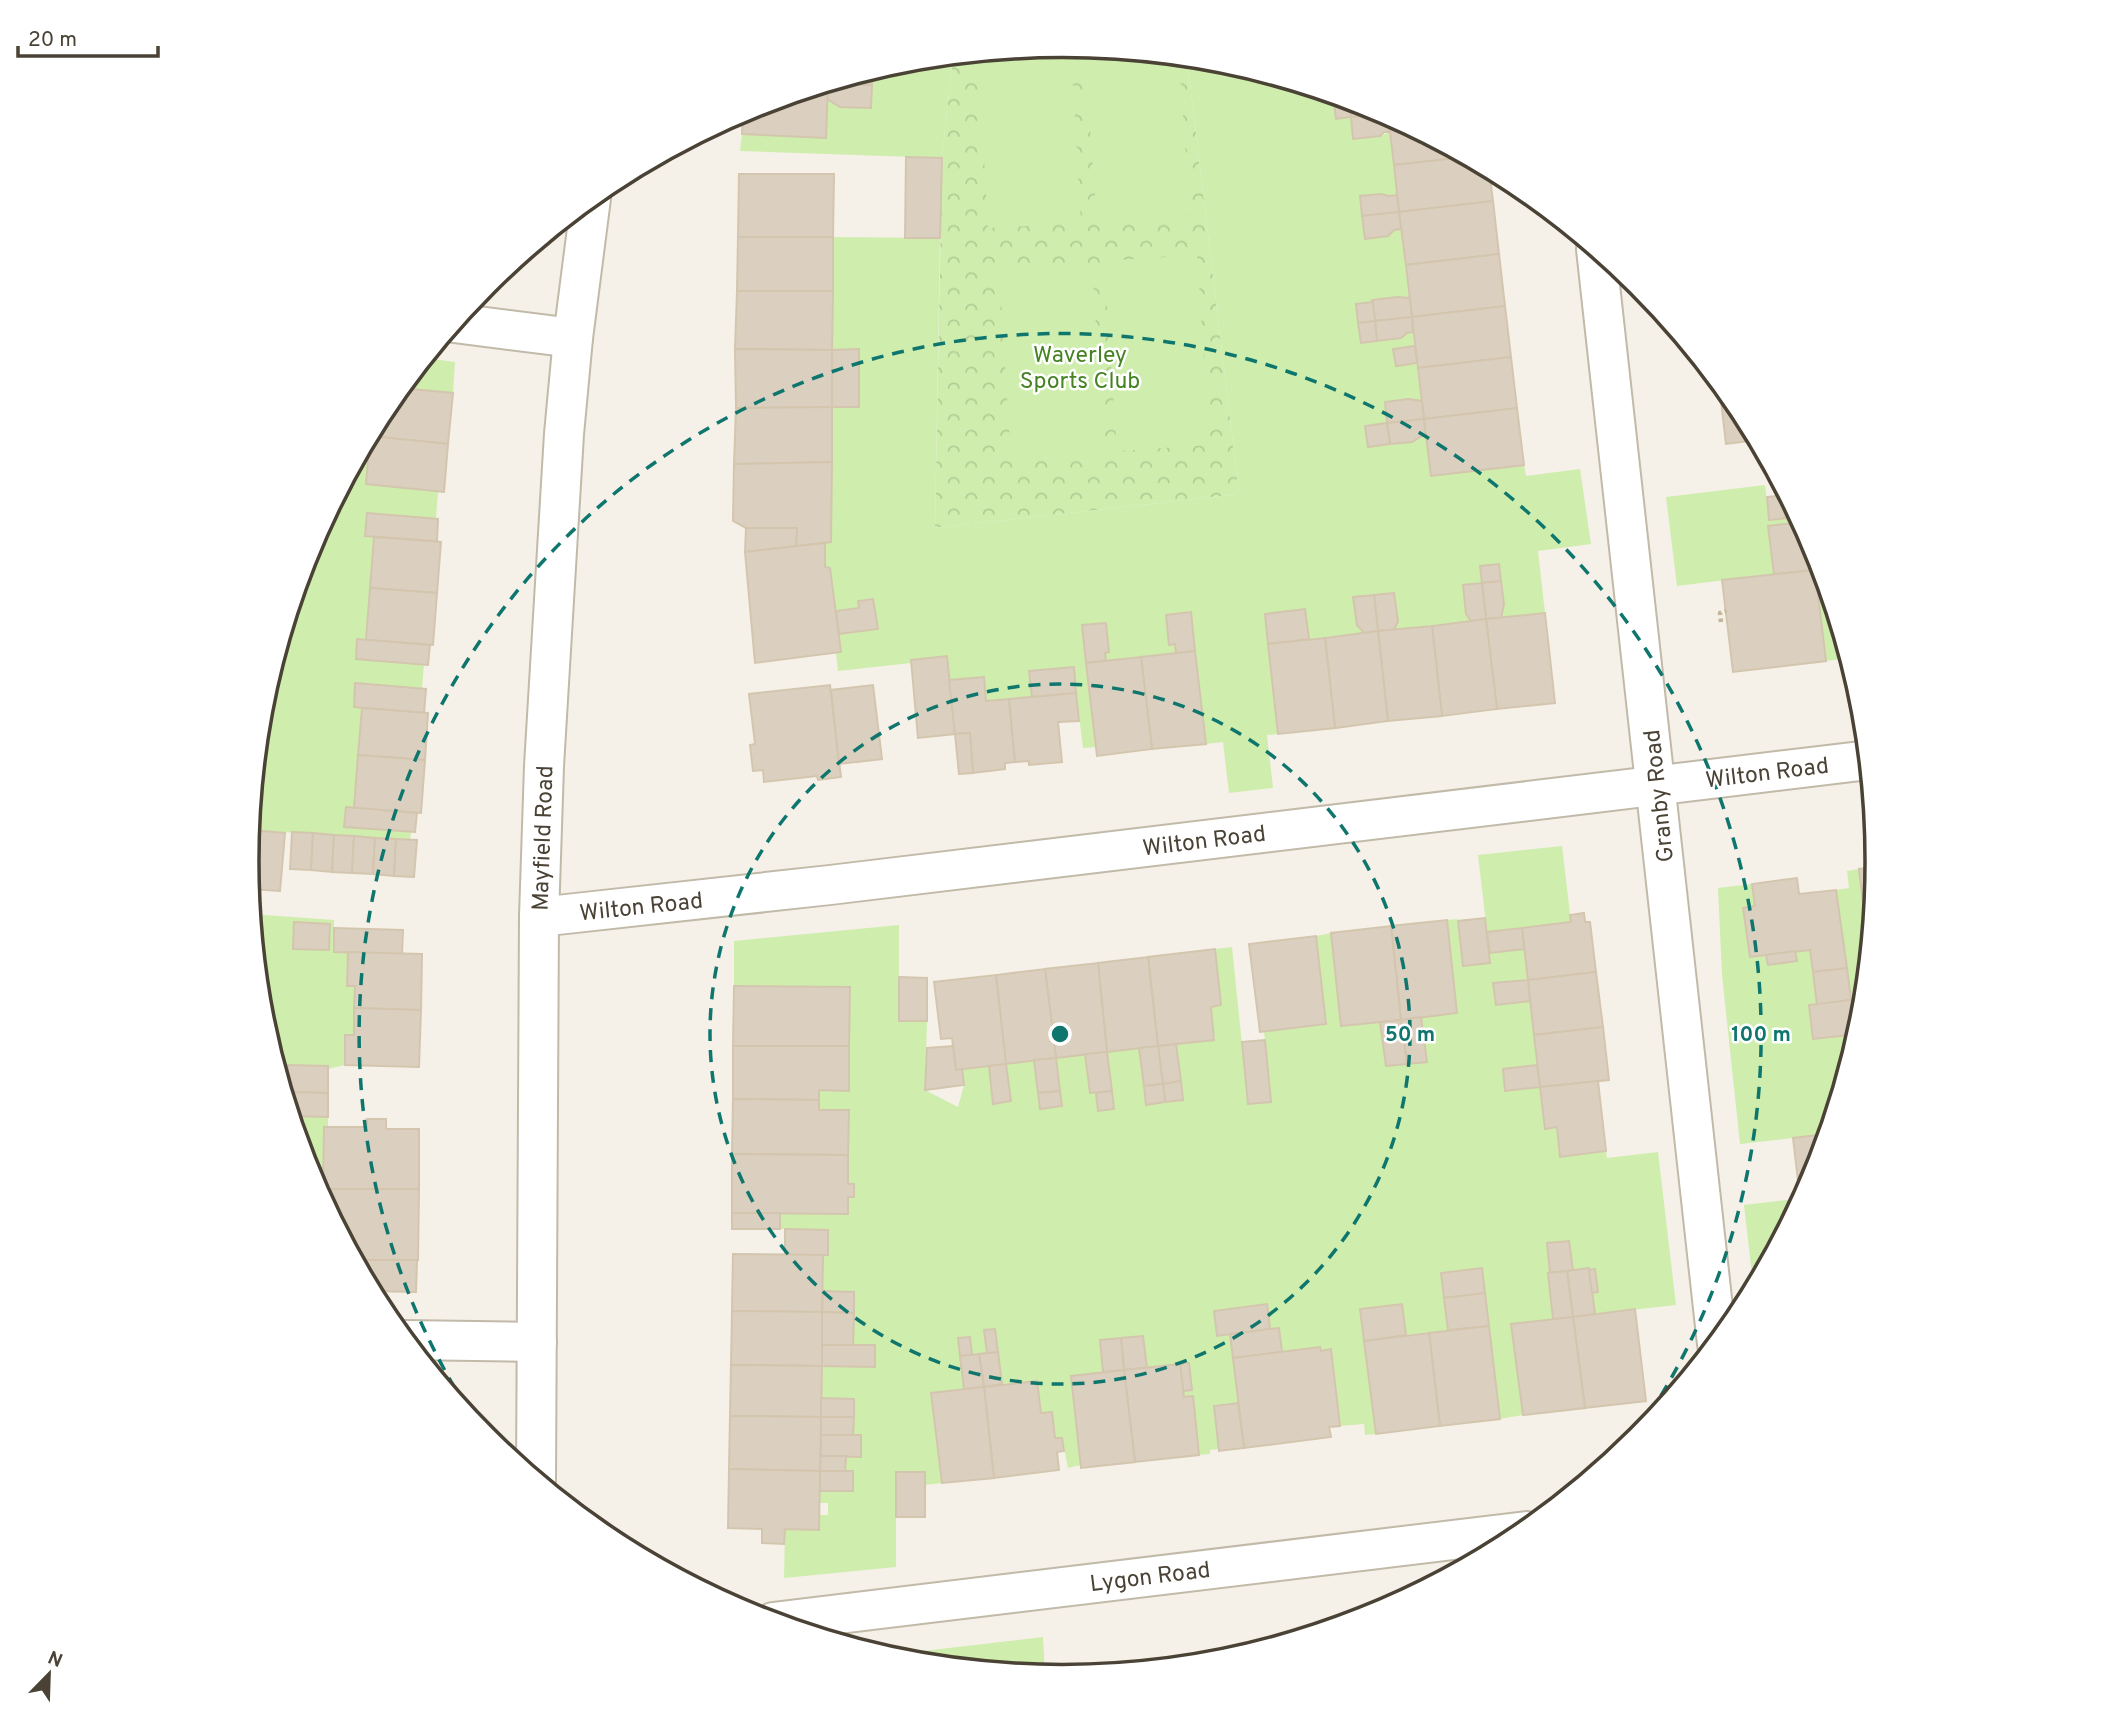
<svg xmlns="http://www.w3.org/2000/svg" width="2125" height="1723" viewBox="0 0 2125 1723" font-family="Overpass,sans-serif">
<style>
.park{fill:url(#park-crowns)}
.garden{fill:#cfedad}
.building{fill:#dbd0bf;stroke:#d4c6ae;stroke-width:2}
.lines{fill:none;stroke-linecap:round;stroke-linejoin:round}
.minor-casing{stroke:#c2baa9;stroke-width:42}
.tertiary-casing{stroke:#c2baa9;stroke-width:42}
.path{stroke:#c5b699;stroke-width:4.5;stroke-dasharray:3.5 3.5;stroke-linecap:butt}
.minor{stroke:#fff;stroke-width:38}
.tertiary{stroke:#fff;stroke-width:38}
.ring{fill:none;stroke:#0f766e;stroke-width:3.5;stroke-dasharray:12 9}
.labels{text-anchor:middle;stroke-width:5;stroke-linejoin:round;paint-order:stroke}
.park-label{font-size:23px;fill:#458222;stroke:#fff}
.street-label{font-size:23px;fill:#494235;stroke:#fff}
.rim{fill:none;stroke:#494235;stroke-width:3.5}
.centre{fill:#0f766e;stroke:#fff;stroke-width:3.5}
.ring-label{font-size:21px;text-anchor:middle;font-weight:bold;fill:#0f766e;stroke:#fff;stroke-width:5;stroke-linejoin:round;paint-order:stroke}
</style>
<defs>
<pattern id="park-crowns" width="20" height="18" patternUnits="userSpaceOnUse" patternTransform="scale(1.75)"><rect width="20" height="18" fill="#cfedad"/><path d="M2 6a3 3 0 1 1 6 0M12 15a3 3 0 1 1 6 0" fill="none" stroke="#b3cc95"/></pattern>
</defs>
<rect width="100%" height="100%" fill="#f5f1e8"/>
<polygon class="park" points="1063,46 1187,58 1239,494 935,528 942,158 953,56"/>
<g class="garden">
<polygon points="1063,46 1071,46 1081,223 988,228 978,54"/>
<polygon points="1084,48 1179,57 1190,215 1097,222"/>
<polygon points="953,56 942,158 740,151 742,134 825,138 827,99 840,107 870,108 872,71 904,61"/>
<polygon points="1187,58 1222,61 1349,100 1349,102 1334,104 1336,119 1351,117 1354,139 1380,136 1390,132 1397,195 1360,196 1362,216 1394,230 1401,229 1410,298 1357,304 1361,343 1401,338 1407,333 1413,332 1415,346 1393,349 1396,366 1417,363 1422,401 1408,399 1385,402 1387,423 1368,447 1412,442 1425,434 1431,476 1524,465 1526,476 1580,469 1591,544 1538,551 1545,613 1501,618 1504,604 1499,564 1480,566 1482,583 1463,586 1466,614 1471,621 1394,630 1398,621 1394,593 1353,597 1357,625 1364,633 1309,639 1305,609 1265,614 1278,734 1267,735 1273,788 1229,793 1223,742 1206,744 1191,613 1166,616 1169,644 1175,644 1176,653 1106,661 1105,653 1109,652 1106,623 1082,626 1096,747 1083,748 1073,667 1029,671 1032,697 986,701 984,677 949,680 946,656 911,660 911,663 838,671 836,653 841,652 839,634 878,628 873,599 858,601 859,608 836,611 830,568 825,567 825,543 831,542 832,407 858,407 859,350 832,350 833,237 940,238 935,528 1239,494"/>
<polygon points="1197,255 1210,445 1117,451 1104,261"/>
<polygon points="1092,263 1104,453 1011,459 999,268"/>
<polygon points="425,358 455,362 453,393 400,388"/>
<polygon points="369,436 366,484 438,491 436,519 367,514 365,535 374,537 366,640 424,664 422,688 355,684 354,707 362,708 354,808 344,827 411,832 410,840 250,830 262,702 309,549"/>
<polygon points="1765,485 1769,520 1799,517 1802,522 1768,526 1774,574 1677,586 1666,497"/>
<polygon points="1812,541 1817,550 1849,658 1826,661"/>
<polygon points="1562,846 1571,922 1487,932 1478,855"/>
<polygon points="1859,869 1869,955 1862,1025 1858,1000 1851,1000 1836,890 1849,888 1847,871"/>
<polygon points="1752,884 1755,906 1743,908 1750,957 1766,955 1768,965 1796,961 1795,951 1810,950 1817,1005 1809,1006 1813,1039 1859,1034 1828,1136 1827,1134 1740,1144 1722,975 1718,888"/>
<polygon points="252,914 334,920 334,952 348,952 347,985 355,986 354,1035 345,1035 345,1065 328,1069 328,1066 288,1065 287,1104 262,1020"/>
<polygon points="1457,919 1463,966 1490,963 1490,953 1524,949 1528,980 1494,983 1496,1005 1530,1001 1537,1065 1503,1069 1505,1090 1540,1087 1545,1129 1557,1127 1560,1156 1606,1151 1607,1158 1658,1152 1676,1305 1595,1314 1592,1293 1595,1269 1573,1270 1569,1241 1547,1243 1553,1319 1512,1324 1523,1415 1500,1419 1482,1269 1441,1273 1448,1330 1406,1335 1402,1304 1360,1309 1376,1434 1365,1435 1364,1424 1340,1426 1331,1350 1321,1351 1320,1347 1282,1352 1270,1329 1266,1304 1214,1311 1217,1335 1230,1334 1238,1403 1214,1406 1219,1449 1210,1450 1210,1454 1199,1455 1193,1396 1184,1397 1183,1391 1192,1390 1189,1363 1147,1368 1143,1336 1100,1340 1103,1372 1071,1377 1081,1465 1068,1468 1062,1438 1055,1438 1052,1413 1041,1413 1037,1381 1002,1384 995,1329 984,1331 987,1353 972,1355 970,1337 958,1338 964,1389 931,1393 942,1483 925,1485 924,1472 896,1472 896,1567 784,1578 785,1529 819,1530 820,1515 828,1515 828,1503 820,1503 820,1491 852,1491 853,1471 845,1471 846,1456 861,1456 861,1435 853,1435 854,1399 821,1398 822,1366 875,1366 875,1345 853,1346 854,1292 823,1291 823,1255 828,1255 828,1230 780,1229 780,1213 848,1213 849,1110 819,1110 819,1090 849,1091 850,987 734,986 734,941 899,925 899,1020 927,1021 925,1090 958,1107 964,1085 962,1069 989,1066 993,1104 1010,1101 1006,1064 1034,1060 1040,1108 1061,1106 1056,1058 1085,1054 1090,1093 1096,1093 1098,1110 1114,1108 1107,1052 1139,1048 1146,1104 1183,1100 1176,1044 1214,1039 1211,1007 1221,1005 1215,949 1232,947 1248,1103 1271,1101 1264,1032 1326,1024 1316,936 1331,933 1341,1026 1380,1022 1386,1066 1427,1062 1421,1017 1457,1013 1447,920"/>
<polygon points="291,1116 328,1117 328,1127 324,1127 323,1168 307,1168"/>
<polygon points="1804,1198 1754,1291 1744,1205"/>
<polygon points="1043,1637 1045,1676 903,1662 889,1657 888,1655"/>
</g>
<g class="building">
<polygon points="872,71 872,85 830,84"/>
<polygon points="828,84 872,85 871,108 840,107 827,99"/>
<polygon points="828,84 826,138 742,134 743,112"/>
<polygon points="1349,100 1375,108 1386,114 1351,117"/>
<polygon points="1349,102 1351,117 1336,119 1334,103"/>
<polygon points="1386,114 1390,132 1384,132 1380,136 1353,139 1351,117"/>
<polygon points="1388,114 1466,157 1394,165"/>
<polygon points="906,157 942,158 940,238 905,238"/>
<polygon points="1466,157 1489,169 1493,201 1399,212 1394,165"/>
<polygon points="739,174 834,174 833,237 738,237"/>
<polygon points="1381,194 1389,196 1397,195 1399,212 1362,216 1360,196"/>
<polygon points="1493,201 1499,254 1406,265 1399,212"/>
<polygon points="1399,212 1401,229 1394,230 1388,236 1365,239 1362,216"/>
<polygon points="738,237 833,237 833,291 737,291"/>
<polygon points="1499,254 1505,306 1412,317 1406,265"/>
<polygon points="737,291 833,291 832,350 735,349"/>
<polygon points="1397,297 1410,298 1412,317 1375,321 1372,300"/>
<polygon points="1373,302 1375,321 1358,323 1356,304"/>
<polygon points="1505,306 1511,357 1418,368 1412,317"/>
<polygon points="1412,317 1413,332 1407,333 1401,338 1377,341 1375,321"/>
<polygon points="1375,321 1377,341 1361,343 1358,323"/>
<polygon points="1415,346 1417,363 1396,366 1393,349"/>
<polygon points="735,349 832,350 832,407 736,408"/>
<polygon points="859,349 859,407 832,407 832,350"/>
<polygon points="1511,357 1517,408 1424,419 1418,368"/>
<polygon points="400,388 453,393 448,444 370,436 384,408"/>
<polygon points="1727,391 1741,408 1758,440 1726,444 1720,392"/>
<polygon points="1408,399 1422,401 1424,419 1387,423 1385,402"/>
<polygon points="832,407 832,462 734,464 736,408"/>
<polygon points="1517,408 1524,465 1431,476 1424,419"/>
<polygon points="1424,419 1425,434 1412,442 1390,444 1387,423"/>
<polygon points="1387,423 1390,444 1368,447 1365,426"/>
<polygon points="370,436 448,444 444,492 366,484"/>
<polygon points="832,462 831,542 796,546 797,528 746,528 733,521 734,464"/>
<polygon points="1787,495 1799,517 1769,520 1767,497"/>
<polygon points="367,513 438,519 437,541 365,536"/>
<polygon points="1802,522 1812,541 1815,570 1774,574 1768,526"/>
<polygon points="746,528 797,528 796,546 745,552"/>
<polygon points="374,537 441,542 437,593 370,588"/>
<polygon points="825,543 825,567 830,568 841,652 755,663 745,552"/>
<polygon points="1499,564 1501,581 1482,583 1480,566"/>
<polygon points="1815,570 1826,661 1733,672 1722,580"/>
<polygon points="1501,581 1504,604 1501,618 1486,619 1482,583"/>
<polygon points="1482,583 1486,619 1471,621 1466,614 1463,585"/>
<polygon points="370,588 437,593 433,645 366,640"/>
<polygon points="1394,593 1398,621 1394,630 1378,631 1374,595"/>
<polygon points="1374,595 1378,631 1364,633 1357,625 1353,597"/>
<polygon points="873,599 878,629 839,634 836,611 859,608 858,601"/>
<polygon points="1305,609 1309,639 1268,644 1265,614"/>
<polygon points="1191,612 1195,651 1176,653 1175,644 1169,645 1166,615"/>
<polygon points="1545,613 1555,703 1497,709 1486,619"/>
<polygon points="1486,619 1497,709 1442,716 1432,626"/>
<polygon points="1106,623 1109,652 1105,653 1106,661 1086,663 1082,625"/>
<polygon points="1432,626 1442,716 1388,721 1378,631"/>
<polygon points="1378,631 1388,721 1335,728 1325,638"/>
<polygon points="1325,638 1335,728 1278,734 1268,644"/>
<polygon points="357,639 430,645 428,665 356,659"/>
<polygon points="1195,651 1206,744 1152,749 1141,657"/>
<polygon points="947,656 955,734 918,738 911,660"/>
<polygon points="1141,657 1152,749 1097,756 1086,663"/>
<polygon points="1074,667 1076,693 1032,697 1029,671"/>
<polygon points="984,677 986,701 1009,699 1015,762 1005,763 1005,769 973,773 970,733 955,734 949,680"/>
<polygon points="355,683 426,689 424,713 354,707"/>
<polygon points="830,685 841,777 818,780 817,776 764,782 763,770 753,771 750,745 755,744 749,694"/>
<polygon points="873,685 882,759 839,764 831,690"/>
<polygon points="1076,693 1079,721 1058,722 1062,762 1029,765 1029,761 1015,762 1009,699"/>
<polygon points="362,708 428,713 425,760 358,755"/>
<polygon points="970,733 973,773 959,774 955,734"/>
<polygon points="358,755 425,760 421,813 354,808"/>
<polygon points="346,807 417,813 415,832 344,827"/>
<polygon points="250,830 285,833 280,891 249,889 247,861"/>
<polygon points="292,832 313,833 311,870 290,869"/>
<polygon points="313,833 334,835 332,872 311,870"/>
<polygon points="334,835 354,836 352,873 332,872"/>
<polygon points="354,836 375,838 373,874 352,873"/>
<polygon points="375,838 396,839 394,876 373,874"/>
<polygon points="396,839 417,840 414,877 394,876"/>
<polygon points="1878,867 1869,955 1859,869"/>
<polygon points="1797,878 1799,894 1836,890 1847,968 1813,972 1810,950 1750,957 1743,908 1755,906 1752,884"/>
<polygon points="1584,913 1585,922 1590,922 1596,972 1528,980 1522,928 1571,922 1570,915"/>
<polygon points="1485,918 1490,963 1463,966 1458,921"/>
<polygon points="1447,920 1457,1013 1401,1020 1391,926"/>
<polygon points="294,922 330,924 329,950 293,949"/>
<polygon points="1391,926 1401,1020 1341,1026 1331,933"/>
<polygon points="334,928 403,930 402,954 334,952"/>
<polygon points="1522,928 1524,949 1490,953 1487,932"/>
<polygon points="1316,936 1326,1024 1260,1032 1249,944"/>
<polygon points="1215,949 1221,1005 1211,1007 1214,1040 1158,1046 1148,957"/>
<polygon points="1795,951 1797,961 1768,965 1766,955"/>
<polygon points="348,952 422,954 421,1010 354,1008 355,986 347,986"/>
<polygon points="1148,957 1158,1046 1107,1052 1098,963"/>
<polygon points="1098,963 1107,1052 1056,1058 1045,969"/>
<polygon points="1847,968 1851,1000 1817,1005 1813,972"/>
<polygon points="1045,969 1056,1058 1006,1064 996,975"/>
<polygon points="1596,972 1603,1027 1534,1035 1528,980"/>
<polygon points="996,975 1006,1064 956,1070 952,1038 941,1039 934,982"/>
<polygon points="899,977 927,978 927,1021 899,1021"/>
<polygon points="1528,980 1530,1001 1496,1005 1493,983"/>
<polygon points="734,986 850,987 849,1046 733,1046"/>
<polygon points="1858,999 1862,1025 1859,1034 1813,1039 1809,1005"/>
<polygon points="354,1008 421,1010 419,1067 345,1065 345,1035 354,1035"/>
<polygon points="1421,1017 1427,1062 1407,1064 1401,1020"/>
<polygon points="1401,1020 1407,1064 1386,1066 1380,1022"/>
<polygon points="1603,1027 1609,1080 1540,1087 1534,1035"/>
<polygon points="1265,1040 1271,1102 1248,1104 1242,1042"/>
<polygon points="1176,1044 1181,1081 1163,1084 1158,1046"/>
<polygon points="733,1046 849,1046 849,1091 819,1090 819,1100 733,1099"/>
<polygon points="953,1046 956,1070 962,1069 964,1085 925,1090 927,1048"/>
<polygon points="1158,1046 1163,1084 1144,1086 1139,1048"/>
<polygon points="1107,1052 1112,1091 1090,1093 1085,1054"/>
<polygon points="1056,1058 1060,1091 1038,1093 1034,1060"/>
<polygon points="1006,1064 1011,1101 993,1104 989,1066"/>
<polygon points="288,1065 328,1066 328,1093 288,1092"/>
<polygon points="1537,1065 1540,1087 1505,1091 1503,1069"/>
<polygon points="1181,1081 1183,1100 1165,1102 1163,1084"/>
<polygon points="1598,1081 1606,1151 1560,1157 1557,1127 1545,1129 1540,1087"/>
<polygon points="1163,1084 1165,1102 1146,1105 1144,1086"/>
<polygon points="1060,1091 1062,1106 1040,1109 1038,1093"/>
<polygon points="1112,1091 1114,1109 1098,1111 1096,1093"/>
<polygon points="288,1092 328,1093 328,1117 291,1116 287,1104"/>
<polygon points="733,1099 819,1100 819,1110 849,1110 848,1155 732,1154"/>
<polygon points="367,1119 386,1119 386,1129 419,1129 419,1189 323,1189 324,1127 367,1127"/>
<polygon points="1828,1134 1816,1174 1804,1198 1800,1198 1793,1138"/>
<polygon points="732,1154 848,1155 848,1184 854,1184 854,1197 848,1197 848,1214 732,1213"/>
<polygon points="307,1168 323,1168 323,1189 317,1189"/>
<polygon points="323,1189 419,1189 418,1260 355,1260 323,1201"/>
<rect x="732" y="1213" width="48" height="16"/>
<polygon points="785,1229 828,1230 828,1255 785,1255"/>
<polygon points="1569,1241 1573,1270 1550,1273 1547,1243"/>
<polygon points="733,1254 823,1255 822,1312 732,1311"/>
<polygon points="355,1260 417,1260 416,1292 371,1291"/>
<polygon points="1482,1268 1485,1293 1444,1298 1441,1273"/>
<polygon points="1589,1268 1595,1314 1573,1317 1567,1271"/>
<polygon points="1595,1269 1598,1292 1592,1293 1589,1270"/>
<polygon points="1567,1271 1573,1317 1553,1319 1548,1273"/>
<polygon points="823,1291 854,1292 854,1313 822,1312"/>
<polygon points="1485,1293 1489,1326 1448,1330 1444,1298"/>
<polygon points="1267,1304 1270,1329 1217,1336 1214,1311"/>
<polygon points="1402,1304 1406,1335 1364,1341 1360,1309"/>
<polygon points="1635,1309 1646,1401 1585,1408 1573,1317"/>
<polygon points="732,1311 822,1312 822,1366 731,1365"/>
<polygon points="822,1312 854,1313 853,1346 822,1345"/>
<polygon points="1573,1317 1585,1408 1523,1415 1511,1324"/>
<polygon points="1489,1326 1500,1419 1440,1426 1429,1333"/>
<polygon points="1279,1328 1282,1352 1233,1358 1230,1334"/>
<polygon points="995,1329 998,1352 987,1353 984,1330"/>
<polygon points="1429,1333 1440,1426 1376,1434 1364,1341"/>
<polygon points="1143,1336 1147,1368 1124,1370 1121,1338"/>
<polygon points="970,1337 972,1355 960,1356 958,1338"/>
<polygon points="1121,1338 1124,1370 1103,1372 1100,1340"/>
<polygon points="822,1345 875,1345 875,1367 822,1366"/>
<polygon points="1320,1347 1321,1351 1331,1349 1340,1426 1329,1427 1331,1437 1244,1448 1233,1358"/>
<polygon points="998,1352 1002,1384 984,1387 979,1354"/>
<polygon points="979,1354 984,1387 964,1389 960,1356"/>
<polygon points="1189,1363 1192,1390 1183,1391 1180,1364"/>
<polygon points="1180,1364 1184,1397 1193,1396 1199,1455 1135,1462 1124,1370"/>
<polygon points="731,1365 822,1366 821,1417 730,1416"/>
<polygon points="1124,1370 1135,1462 1081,1468 1071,1376"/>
<polygon points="1037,1381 1041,1413 1052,1412 1055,1438 1062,1438 1064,1451 1057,1452 1059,1470 994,1478 984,1387"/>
<polygon points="984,1387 994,1478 942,1483 931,1393"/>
<polygon points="821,1398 854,1399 854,1417 821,1417"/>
<polygon points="1238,1403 1244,1448 1219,1451 1214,1406"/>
<polygon points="730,1416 821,1417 820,1471 729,1469"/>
<polygon points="821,1417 854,1417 853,1435 821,1435"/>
<polygon points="821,1435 861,1435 861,1457 821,1456"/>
<polygon points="821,1456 846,1456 845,1471 820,1471"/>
<polygon points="729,1469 820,1471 819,1530 785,1529 784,1544 762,1543 762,1529 728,1528"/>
<rect x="820" y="1471" width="33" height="20"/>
<rect x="896" y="1472" width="29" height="45"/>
</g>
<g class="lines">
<defs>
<g id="minor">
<polyline points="1596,249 1717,1344"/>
<polyline points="454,323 573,338"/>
<polyline points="539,917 830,885 1869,760"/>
<polyline points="405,1340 537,1342"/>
<polyline points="773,1622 1527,1531"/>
</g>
<polyline id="tertiary" points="536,1480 539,917 544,766 564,434 573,338 591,198"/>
</defs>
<use href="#minor" class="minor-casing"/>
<use href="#tertiary" class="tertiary-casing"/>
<polyline class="path" points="1721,622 1720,613 1726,611"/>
<use href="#minor" class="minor"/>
<use href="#tertiary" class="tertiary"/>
</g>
<g class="ring">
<circle cx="1060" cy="1034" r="350"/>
<path d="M489 1441A701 701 0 1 1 1624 1451"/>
</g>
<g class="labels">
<g class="park-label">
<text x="1080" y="362">Waverley<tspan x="1080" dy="26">Sports Club</tspan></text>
</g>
<g class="street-label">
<text transform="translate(1767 772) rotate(-7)" y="8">Wilton Road</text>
<text transform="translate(1658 796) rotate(-96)" y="8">Granby Road</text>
<text transform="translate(542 838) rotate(-88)" y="8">Mayfield Road</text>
<text transform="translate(1204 840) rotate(-7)" y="8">Wilton Road</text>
<text transform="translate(641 906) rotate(-6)" y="8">Wilton Road</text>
<text transform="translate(1150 1576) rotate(-7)" y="8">Lygon Road</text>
</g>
</g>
<path d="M0 0H2125V1723H0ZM259 861a803 803 0 1 1 1606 0a803 803 0 1 1-1606 0Z" fill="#fff" fill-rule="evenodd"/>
<path class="rim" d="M259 861a803 803 0 1 1 1606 0a803 803 0 1 1-1606 0Z"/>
<circle cx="1060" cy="1034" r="10" class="centre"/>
<g class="ring-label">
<text x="1410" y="1041">50 m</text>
<text x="1761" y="1041">100 m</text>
</g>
<g transform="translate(49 1674) rotate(23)" stroke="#ffffff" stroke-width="5" paint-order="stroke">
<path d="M0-5L12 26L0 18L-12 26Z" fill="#494235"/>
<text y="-10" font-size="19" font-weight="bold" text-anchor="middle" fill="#494235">N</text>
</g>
<path d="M18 46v10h140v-10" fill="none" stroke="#494235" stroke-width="3.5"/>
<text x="28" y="46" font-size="21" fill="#494235" stroke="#ffffff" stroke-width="5" paint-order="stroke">20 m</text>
</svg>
